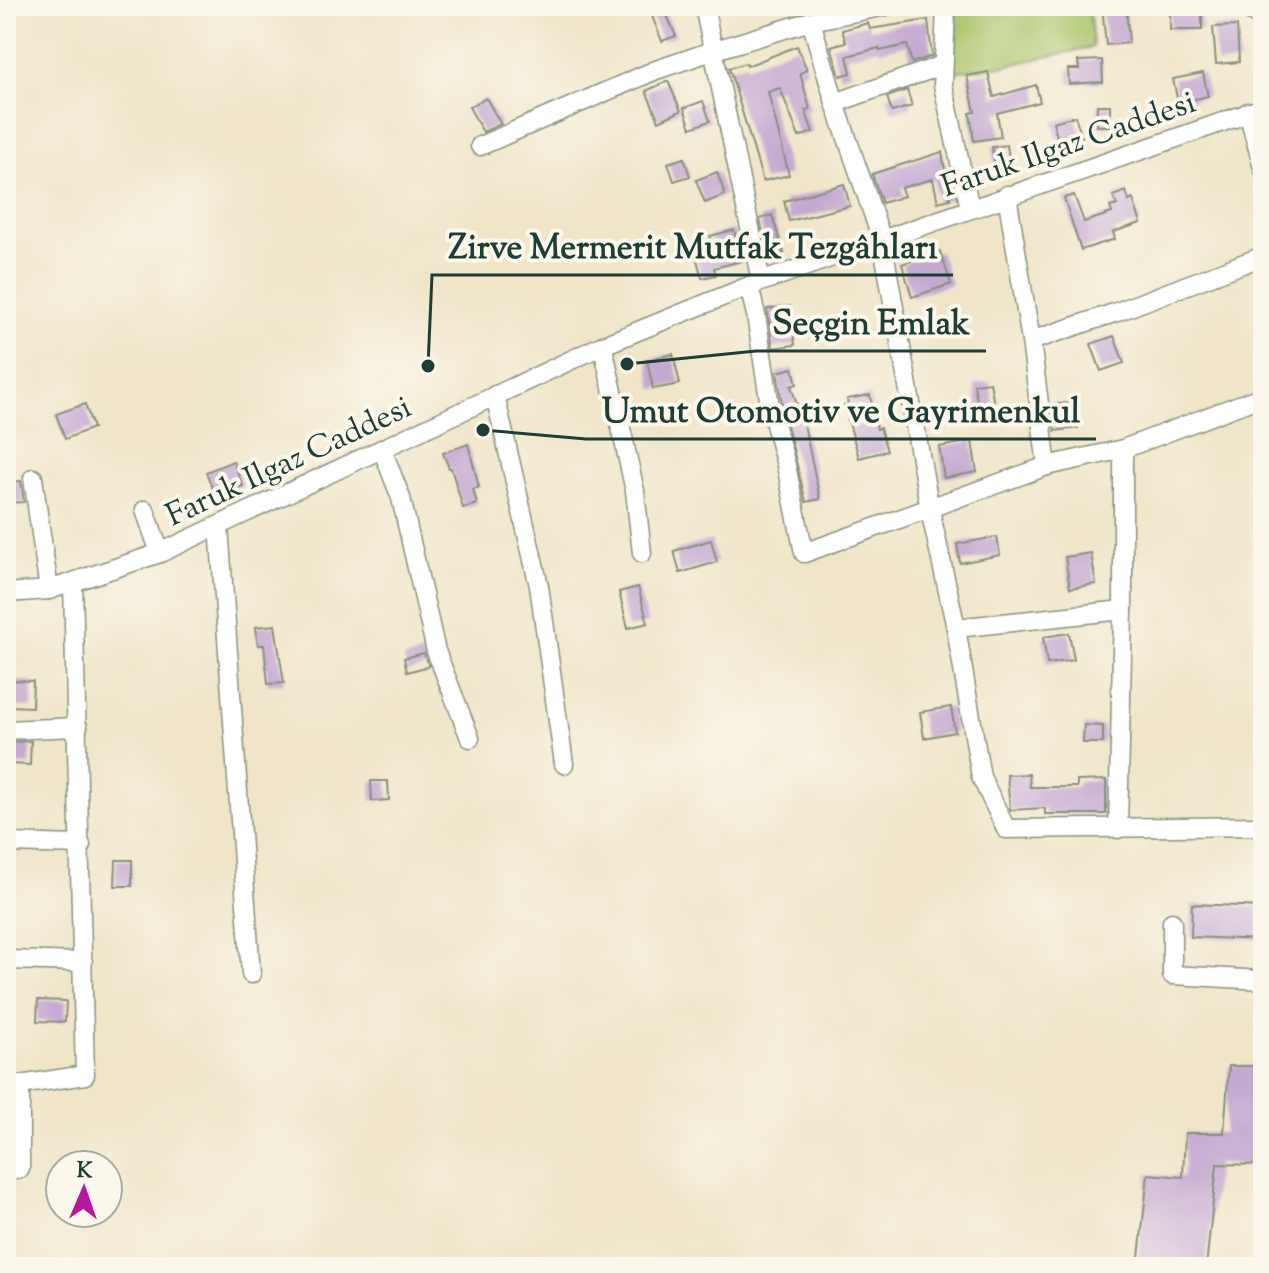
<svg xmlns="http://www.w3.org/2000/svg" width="1269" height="1273" viewBox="0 0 1269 1273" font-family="'Sorts Mill Goudy',serif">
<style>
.green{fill:#a9c267;stroke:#64804e;stroke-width:2}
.building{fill:#c4a9d2}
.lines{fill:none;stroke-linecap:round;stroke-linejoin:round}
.minor-casing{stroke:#88917e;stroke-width:21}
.minor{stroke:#fff;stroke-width:18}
.labels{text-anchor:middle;stroke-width:8;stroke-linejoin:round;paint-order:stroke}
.street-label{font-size:32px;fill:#1f3d34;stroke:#fbf7ec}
.leader{fill:none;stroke:#1f3d34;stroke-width:3}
.callout-dot{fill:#1f3d34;stroke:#fbf7ec;stroke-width:3}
.callout-label{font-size:34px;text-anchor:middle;font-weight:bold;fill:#1f3d34;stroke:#fbf7ec;stroke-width:8;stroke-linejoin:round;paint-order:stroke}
</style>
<rect width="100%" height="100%" fill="#fbf7ec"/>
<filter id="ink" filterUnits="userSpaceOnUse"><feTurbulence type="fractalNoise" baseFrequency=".0125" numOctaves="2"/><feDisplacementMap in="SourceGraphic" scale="16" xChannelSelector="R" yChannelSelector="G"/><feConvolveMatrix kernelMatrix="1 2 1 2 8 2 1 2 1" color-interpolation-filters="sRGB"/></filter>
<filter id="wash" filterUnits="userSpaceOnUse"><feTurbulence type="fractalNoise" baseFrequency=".006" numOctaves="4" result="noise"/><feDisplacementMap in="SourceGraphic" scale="32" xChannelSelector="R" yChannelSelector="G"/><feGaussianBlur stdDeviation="1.8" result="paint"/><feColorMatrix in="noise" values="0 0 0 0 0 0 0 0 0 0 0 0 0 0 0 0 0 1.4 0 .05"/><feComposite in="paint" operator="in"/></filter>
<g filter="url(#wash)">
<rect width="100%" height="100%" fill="#f0e5c9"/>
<polygon class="green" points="965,6 1089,6 1093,47 1004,66 951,72 953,18 959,7"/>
<g id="blocks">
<g class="building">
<polygon points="663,6 676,36 662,41 650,11"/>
<polygon points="1102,6 1126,6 1129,43 1106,45"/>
<rect x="1170" y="6" width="32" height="24"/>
<polygon points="928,20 932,56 912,63 907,45 880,51 879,48 847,56 851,73 840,76 831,46 846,42 842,30 868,23 870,29"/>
<polygon points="1237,26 1239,62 1216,64 1213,27"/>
<polygon points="797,46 807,70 800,73 810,109 805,110 813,132 799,137 780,88 768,92 789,175 763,181 729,68 746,63 747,66"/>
<polygon points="1102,60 1103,82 1069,84 1068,69 1079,69 1078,61"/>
<polygon points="988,72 994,97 1036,85 1040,102 997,113 1001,137 974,141 970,113 975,112 967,76"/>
<polygon points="1203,73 1208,96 1178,103 1173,79"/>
<polygon points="668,81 681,111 659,121 646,91"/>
<polygon points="907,90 912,106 892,112 887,97"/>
<polygon points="486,98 501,124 483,132 469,107"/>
<polygon points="703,101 710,121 691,128 684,108"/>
<rect x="1097" y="105" width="13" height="21"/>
<polygon points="1075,116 1082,137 1059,144 1053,122"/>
<polygon points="1007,145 1011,172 996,174 992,147"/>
<polygon points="942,152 950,199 938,202 933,179 901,188 904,196 882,203 872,174"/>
<polygon points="684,158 690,176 674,181 668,163"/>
<polygon points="717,172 725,195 705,203 696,180"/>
<polygon points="844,184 850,206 789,221 784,201"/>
<polygon points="1126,191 1129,201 1133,199 1141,223 1113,232 1115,239 1081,250 1064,198 1074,195 1084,222 1112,213 1110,207 1117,205 1113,196"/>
<polygon points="772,215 784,253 768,258 760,219"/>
<polygon points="734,230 742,261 714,268 716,275 702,278 694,249 713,244 710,236"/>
<polygon points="940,251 951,284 912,297 902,264"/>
<polygon points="790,306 795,345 773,348 767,309"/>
<polygon points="1114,336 1124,363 1101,371 1091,344"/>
<polygon points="673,354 680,384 653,389 647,360"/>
<polygon points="793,368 797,384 791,386 805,429 820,499 806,502 782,404 777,372"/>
<polygon points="990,382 995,410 979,413 974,384"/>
<polygon points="870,395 877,429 880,428 887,451 859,458 844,405 848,405 847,399"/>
<polygon points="1074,402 1078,428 1055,431 1051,405"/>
<polygon points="85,404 93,428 65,439 56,414"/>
<polygon points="972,441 977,472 944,478 939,447"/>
<polygon points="468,444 479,487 473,489 477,504 463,508 451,468 449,468 443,453"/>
<polygon points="233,461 243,486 216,497 206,472"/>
<polygon points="21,481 24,502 6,503 6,482"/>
<polygon points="997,537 1000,555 960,563 957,544"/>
<polygon points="711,540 717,562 680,573 674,551"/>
<polygon points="1091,553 1096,584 1070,588 1065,557"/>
<polygon points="638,587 648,623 628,628 619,592"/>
<polygon points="275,625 284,683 268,684 264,645 258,645 256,627"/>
<polygon points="1069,633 1074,660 1047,664 1043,637"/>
<polygon points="424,653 429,666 407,672 404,658"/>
<polygon points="12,680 33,681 32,707 11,706"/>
<polygon points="951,707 955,732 924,738 920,712"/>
<polygon points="1084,725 1103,726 1103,743 1083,743"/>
<polygon points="31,741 30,765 9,764 10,742"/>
<polygon points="1029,774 1030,787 1077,787 1077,781 1106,780 1106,814 1045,814 1045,808 1010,810 1007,775"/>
<polygon points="371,781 388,781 389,800 372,801"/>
<polygon points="116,860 132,860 132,886 115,886"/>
<polygon points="1192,904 1263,907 1263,940 1191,937"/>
<polygon points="38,1000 66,1001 65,1022 37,1021"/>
<polygon points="1229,1066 1263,1066 1263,1165 1217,1164 1206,1267 1138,1267 1148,1174 1183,1177 1185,1133 1224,1133"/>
</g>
</g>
</g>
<g filter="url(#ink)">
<use href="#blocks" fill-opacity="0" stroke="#88917e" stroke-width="2"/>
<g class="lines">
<defs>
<g id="minor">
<polyline points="704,6 761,281"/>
<polyline points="946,6 943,85 970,208"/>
<polyline points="1242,6 1263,19"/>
<polyline points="811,21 835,103 882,240 930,510 956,628 981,777 1006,829 1263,826"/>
<polyline points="835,103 943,65"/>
<polyline points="1248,112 1263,168"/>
<polyline points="480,146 656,70 712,51 811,21 886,6"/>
<polyline points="1007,195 1031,341 1047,466"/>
<polyline points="749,286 756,315 770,406 786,465 804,553 1047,466 1123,449 1263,396"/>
<polyline points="1031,341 1114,313 1263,256"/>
<polyline points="601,346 605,356 635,491 642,553"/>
<polyline points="495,395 539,586 564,764"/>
<polyline points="382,449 401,498 436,651 470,738"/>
<polyline points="33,478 49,590"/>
<polyline points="145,510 160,553"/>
<polyline points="219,526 251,974"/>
<polyline points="6,593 49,590 160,553 601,346 749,286 1263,108"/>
<polyline points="956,628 1123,610"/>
<polyline points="6,730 78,727"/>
<polyline points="1118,829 1123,610 1123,449"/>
<polyline points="6,843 81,845"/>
<polyline points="1172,922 1172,975 1263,980"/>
<polyline points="6,960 83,962"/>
<polyline points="6,1085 20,1085 85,1075 73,583"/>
<polyline points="6,1171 20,1169 20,1085"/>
</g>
</defs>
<use href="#minor" class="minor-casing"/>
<use href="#minor" class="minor"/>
</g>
</g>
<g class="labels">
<g class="street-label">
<text transform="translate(1068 143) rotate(-19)" y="11">Faruk Ilgaz Caddesi</text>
<text transform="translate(288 460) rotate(-25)" y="11">Faruk Ilgaz Caddesi</text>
</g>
</g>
<path class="leader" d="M428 366L432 275H953M627 364L756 351H986M483 430L586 439H1096"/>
<g class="callout-dot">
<circle cx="428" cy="366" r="8"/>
<circle cx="627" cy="364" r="8"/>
<circle cx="483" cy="430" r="8"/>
</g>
<g class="callout-label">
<text x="693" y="258">Zirve Mermerit Mutfak Tezgâhları</text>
<text x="871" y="334">Seçgin Emlak</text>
<text x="841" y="422">Umut Otomotiv ve Gayrimenkul</text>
</g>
<rect width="1269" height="1273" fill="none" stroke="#fbf7ec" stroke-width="32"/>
<g transform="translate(84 1189) rotate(2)"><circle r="38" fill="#fbf7ec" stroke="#a3ada2" stroke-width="2"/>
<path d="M0-6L14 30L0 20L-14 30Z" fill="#b5179e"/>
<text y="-12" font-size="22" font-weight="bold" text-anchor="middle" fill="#1f3d34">K</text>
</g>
</svg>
